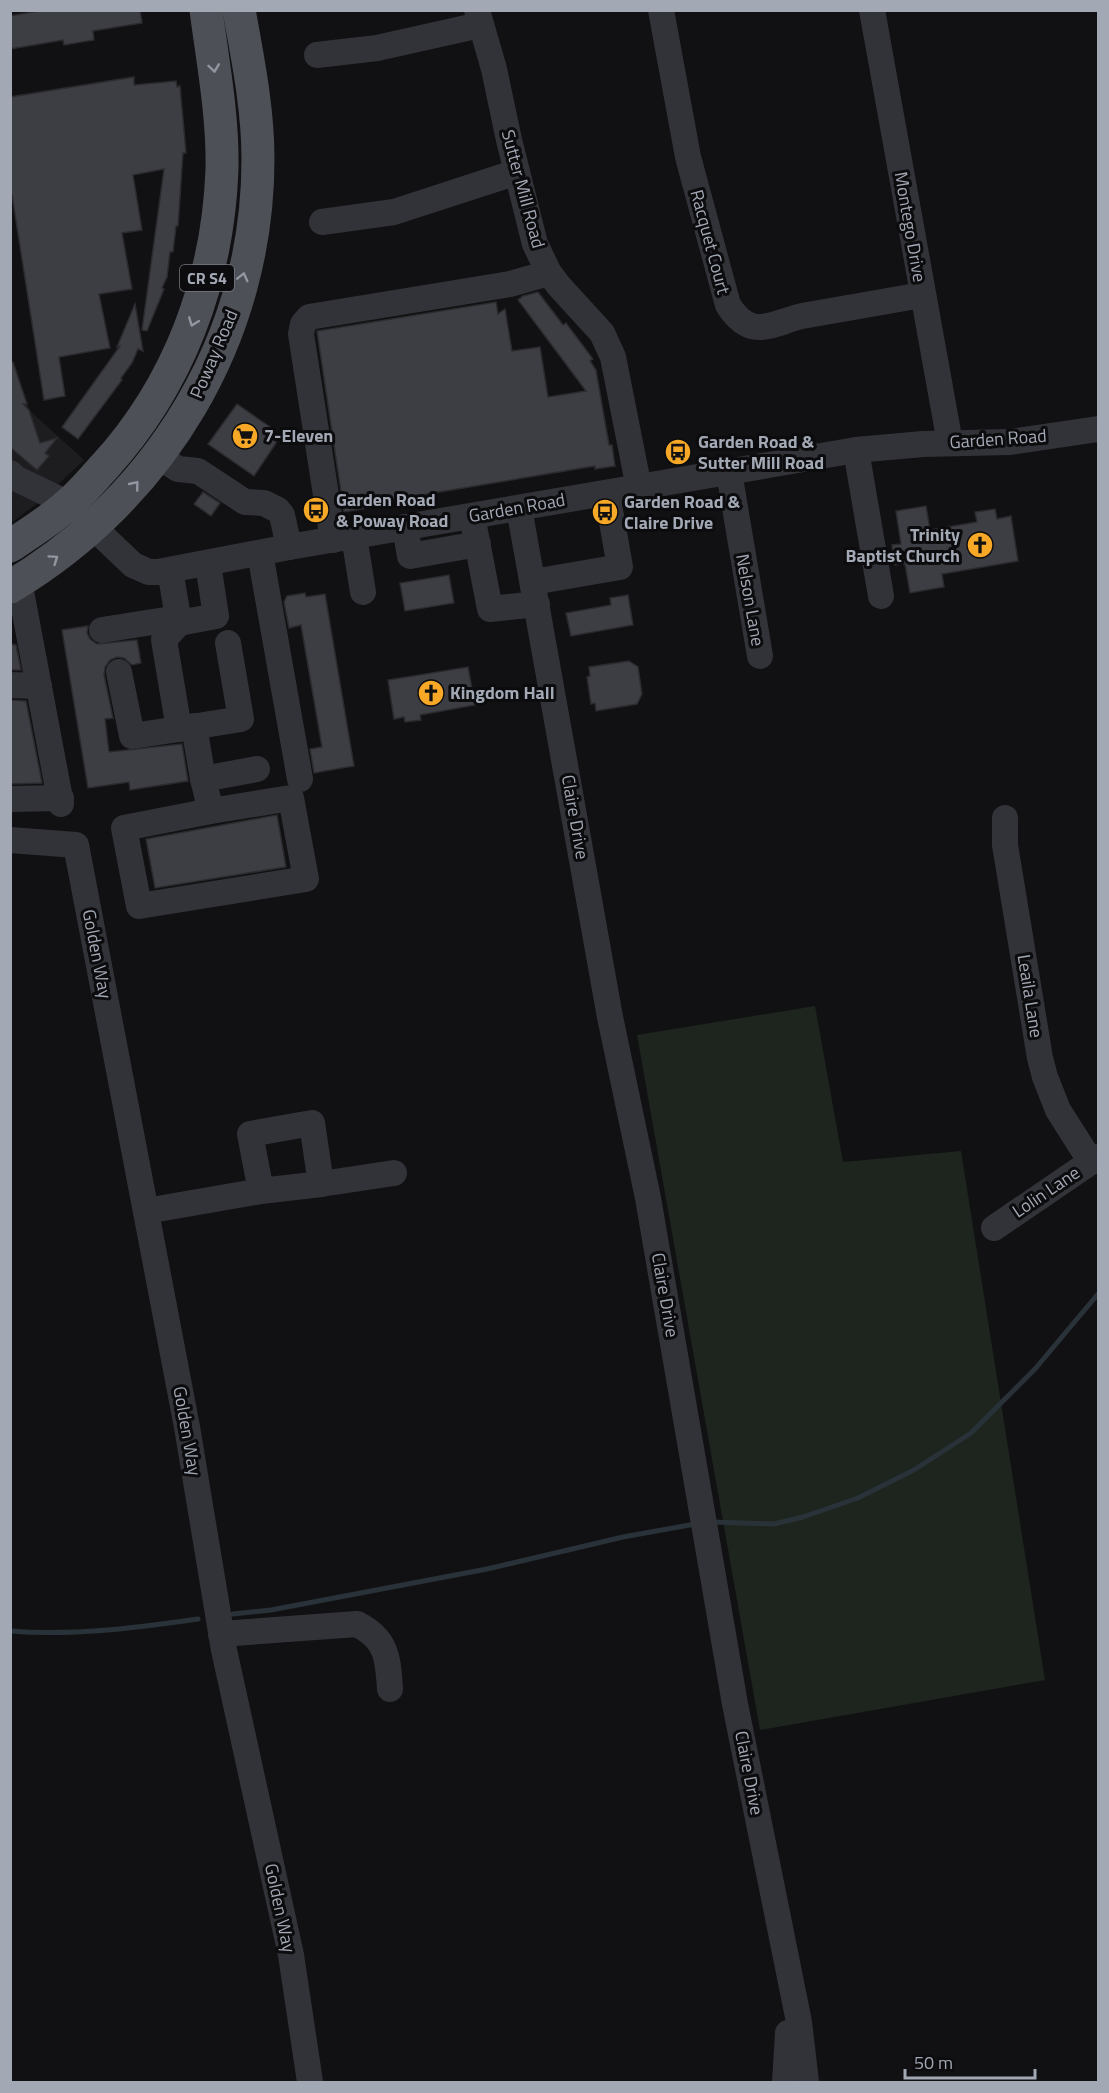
<svg xmlns="http://www.w3.org/2000/svg" width="1109" height="2093" viewBox="0 0 1109 2093" font-family="'Titillium Web',sans-serif">
<style>
.built{fill:#1d1d20}
.green{fill:#1d251e}
.lines{fill:none;stroke-linecap:round;stroke-linejoin:round}
.stream{stroke:#293238;stroke-width:5}
.building{fill:#3d3e43;stroke:#2b2b2f;stroke-width:1.5}
.minor{stroke:#323338;stroke-width:26}
.major{stroke:#4e5057;stroke-width:33}
.oneway{stroke:#9196a1}
.labels{text-anchor:middle;stroke-width:6;stroke-linejoin:round;paint-order:stroke}
.shield{fill:#0c0c0e;stroke:#757982;stroke-width:1.5}
.shield-label{font-size:16px;font-weight:bold;fill:#a2a8b4}
.street-label{font-size:18px;fill:#a2a8b4;stroke:#0c0c0e}
.poi-label{font-size:18px;font-weight:bold;fill:#a2a8b4;stroke:#0c0c0e;text-anchor:start}
</style>
<rect width="100%" height="100%" fill="#111113"/>
<polygon class="built" points="10,354 29,410 84,460 39,502 11,523"/>
<polygon class="green" points="815,1006 843,1162 961,1151 1045,1680 760,1730 637,1035"/>
<g class="lines">
<g class="stream">
<polyline points="712,1522 774,1524 803,1517 858,1498 914,1470 971,1433 1035,1369 1098,1294"/>
<polyline points="233,1614 271,1610 487,1569 623,1537 695,1524"/>
<path d="M10,1631c63,5 126,-3 188,-12"/>
</g>
</g>
<g class="building">
<polygon points="44,10 140,10 142,23 93,31 94,40 64,45 63,40 10,49 10,16"/>
<polygon points="134,77 134,85 176,81 177,87 180,86 186,153 183,153 178,226 176,226 173,252 170,252 167,277 162,288 164,289 147,331 142,330 164,169 133,175 142,230 122,233 132,289 99,294 110,348 59,357 65,396 44,400 12,195 10,195 10,97"/>
<polygon points="538,292 563,325 566,323 593,359 590,361 596,370 609,445 612,445 615,466 595,469 595,466 367,504 367,508 344,512 317,331 496,302 498,314 505,309 512,351 540,347 548,397 586,391 518,300 523,296"/>
<polygon points="135,304 143,351 138,349 132,363 121,378 122,380 78,439 62,427 120,346 117,347"/>
<polygon points="13,362 27,404 23,404 29,410 40,443 57,438 45,453 49,456 37,470 10,447 10,363"/>
<polygon points="237,404 273,429 276,443 254,476 208,444"/>
<polygon points="203,492 220,503 211,516 194,504"/>
<polygon points="926,506 930,530 977,522 975,512 995,509 997,519 1011,516 1018,561 942,574 944,587 910,593 905,564 895,565 892,545 901,544 896,511"/>
<polygon points="449,575 454,603 405,611 400,583"/>
<polygon points="305,593 306,597 325,594 354,766 314,773 310,749 322,747 301,625 289,628 284,602 287,596"/>
<polygon points="628,595 633,625 571,636 566,613 611,605 610,598"/>
<polygon points="88,626 87,633 90,639 97,644 137,640 141,663 132,665 124,658 117,657 110,660 105,667 104,675 113,718 105,719 109,752 182,744 188,781 130,790 129,782 88,788 62,630"/>
<polygon points="10,644 16,645 21,670 10,670"/>
<polygon points="629,661 638,667 642,694 637,704 596,711 595,703 591,704 587,677 590,676 589,667"/>
<polygon points="468,667 475,705 420,715 421,720 405,722 404,717 394,719 388,680"/>
<polygon points="10,700 26,701 42,783 10,784"/>
<polygon points="277,815 286,867 155,888 146,839"/>
</g>
<g class="lines">
<g class="minor">
<polyline points="477,10 494,69 509,140 535,244 549,273 559,286 602,333 613,357 639,488"/>
<path d="M661,10l27,147 40,148c23,36 42,19 74,11l120,-21"/>
<polyline points="872,10 950,443"/>
<polyline points="317,55 377,48 480,25"/>
<polyline points="322,222 394,212 517,172"/>
<polyline points="856,450 881,596"/>
<polyline points="158,456 178,469 198,471 245,502 264,503 278,510 282,515 289,547"/>
<polyline points="729,472 760,656"/>
<polyline points="10,473 15,478 69,504 133,565 149,572 158,572 289,547 856,450 923,444 1010,442 1098,429"/>
<polyline points="519,508 610,1017 648,1198 735,1704 799,2022 806,2082"/>
<polyline points="472,516 490,609 537,604"/>
<polyline points="405,527 410,556 478,544"/>
<polyline points="354,536 363,592"/>
<polyline points="333,540 301,334 303,324 309,317 510,284 549,273"/>
<polyline points="260,553 300,779"/>
<polyline points="170,570 179,623 216,616 208,564"/>
<polyline points="19,581 61,804"/>
<polyline points="533,582 620,567 607,493"/>
<polyline points="179,623 164,640 179,729 241,719 228,643"/>
<polyline points="102,630 178,618"/>
<polyline points="119,672 132,736 179,729"/>
<polyline points="10,685 39,686"/>
<polyline points="194,726 203,779 257,769"/>
<polyline points="203,779 211,811 124,828 139,906 306,879 291,798 211,811"/>
<polyline points="10,799 61,798"/>
<polyline points="1005,818 1005,845 1040,1058 1045,1077 1058,1110 1091,1162"/>
<polyline points="10,840 76,845 187,1427 224,1650 291,1955 310,2082"/>
<polyline points="321,1184 394,1173"/>
<polyline points="146,1211 261,1191 250,1134 312,1123 321,1184 261,1191"/>
<polyline points="994,1228 1098,1157"/>
<path d="M221,1634l136,-10c30,15 31,34 33,65"/>
<polyline points="785,2082 788,2033"/>
</g>
<g class="major">
<path d="M10,546c20,-13 39,-25 56,-40 14,-11 26,-26 38,-39 75,-82 114,-187 118,-298 1,-53 -9,-106 -16,-159"/>
<path d="M10,587c152,-91 248,-250 248,-428 0,-50 -10,-99 -19,-149"/>
</g>
</g>
<defs><path id="oneway-chevron" d="M-2-3.5L2.5 0L-2 3.5" fill="none" stroke-width="1.6" stroke-linecap="round" stroke-linejoin="round" transform="scale(1.5)"/></defs>
<g class="oneway">
<use href="#oneway-chevron" transform="translate(214 68) rotate(82)"/>
<use href="#oneway-chevron" transform="translate(243 277) rotate(-76)"/>
<use href="#oneway-chevron" transform="translate(193 322) rotate(111)"/>
<use href="#oneway-chevron" transform="translate(135 485) rotate(-51)"/>
<use href="#oneway-chevron" transform="translate(54 559) rotate(-35)"/>
</g>
<defs>
<symbol id="supermarket-disc" viewBox="-11 -11 22 22"><circle r="9.5" fill="#f6a826" stroke="#0c0c0e"/><path d="M-6-5.5h2.5l.6 2H6L4.5 2H-2.5L-4.4-4H-6ZM-1.5 3.2a1.3 1.3 0 1 0 .1 0ZM3 3.2a1.3 1.3 0 1 0 .1 0Z" fill="#111"/></symbol>
<symbol id="bus-disc" viewBox="-11 -11 22 22"><circle r="9.5" fill="#f6a826" stroke="#0c0c0e"/><path d="M-5-6H5V4H4V6H2V4H-2V6H-4V4H-5ZM-3.5-4V0h7V-4ZM-3.5 1.2v1.5H-2V1.2ZM2 1.2v1.5H3.5V1.2Z" fill="#111"/></symbol>
<symbol id="church-disc" viewBox="-11 -11 22 22"><circle r="9.5" fill="#f6a826" stroke="#0c0c0e"/><path d="M-1.2-6h2.4v3.5h3.3v2.4h-3.3V6h-2.4V-.1h-3.3v-2.4h3.3Z" fill="#111"/></symbol>
</defs>
<g fill-rule="evenodd">
<use href="#supermarket-disc" x="230" y="421" width="30" height="30"/>
<use href="#bus-disc" x="663" y="437" width="30" height="30"/>
<use href="#bus-disc" x="301" y="495" width="30" height="30"/>
<use href="#bus-disc" x="590" y="497" width="30" height="30"/>
<use href="#church-disc" x="965" y="530" width="30" height="30"/>
<use href="#church-disc" x="416" y="678" width="30" height="30"/>
</g>
<g class="labels">
<rect class="shield" x="180" y="265" width="54" height="26" rx="4.5"/>
<g class="shield-label">
<text x="207" y="284">CR S4</text>
</g>
<g class="street-label">
<text transform="translate(523 189) rotate(75)" y="6">Sutter Mill Road</text>
<text transform="translate(910 227) rotate(80)" y="6">Montego Drive</text>
<text transform="translate(710 242) rotate(75)" y="6">Racquet Court</text>
<text transform="translate(214 354) rotate(-67)" y="6">Poway Road</text>
<text transform="translate(998 439) rotate(-4)" y="6">Garden Road</text>
<text transform="translate(517 508) rotate(-10)" y="6">Garden Road</text>
<text transform="translate(750 600) rotate(80)" y="6">Nelson Lane</text>
<text transform="translate(575 817) rotate(80)" y="6">Claire Drive</text>
<text transform="translate(97 954) rotate(79)" y="6">Golden Way</text>
<text transform="translate(1030 996) rotate(81)" y="6">Leaila Lane</text>
<text transform="translate(1046 1192) rotate(-34)" y="6">Lolin Lane</text>
<text transform="translate(665 1295) rotate(80)" y="6">Claire Drive</text>
<text transform="translate(187 1431) rotate(80)" y="6">Golden Way</text>
<text transform="translate(749 1773) rotate(79)" y="6">Claire Drive</text>
<text transform="translate(280 1908) rotate(78)" y="6">Golden Way</text>
</g>
<g class="poi-label">
<text x="264" y="442">7-Eleven</text>
<text x="698" y="448">Garden Road &amp;<tspan x="698" dy="21">Sutter Mill Road</tspan></text>
<text x="336" y="506">Garden Road<tspan x="336" dy="21">&amp; Poway Road</tspan></text>
<text x="624" y="508">Garden Road &amp;<tspan x="624" dy="21">Claire Drive</tspan></text>
<text x="960" y="541" text-anchor="end">Trinity<tspan x="960" dy="21">Baptist Church</tspan></text>
<text x="450" y="699">Kingdom Hall</text>
</g>
</g>
<rect width="1109" height="2093" fill="none" stroke="#a2a8b4" stroke-width="24"/>
<path d="M905 2069v9h130v-9" fill="none" stroke="#a2a8b4" stroke-width="3"/>
<text x="914" y="2069" font-size="18" fill="#a2a8b4" stroke="#0c0c0e" stroke-width="4.5" paint-order="stroke">50 m</text>
</svg>
